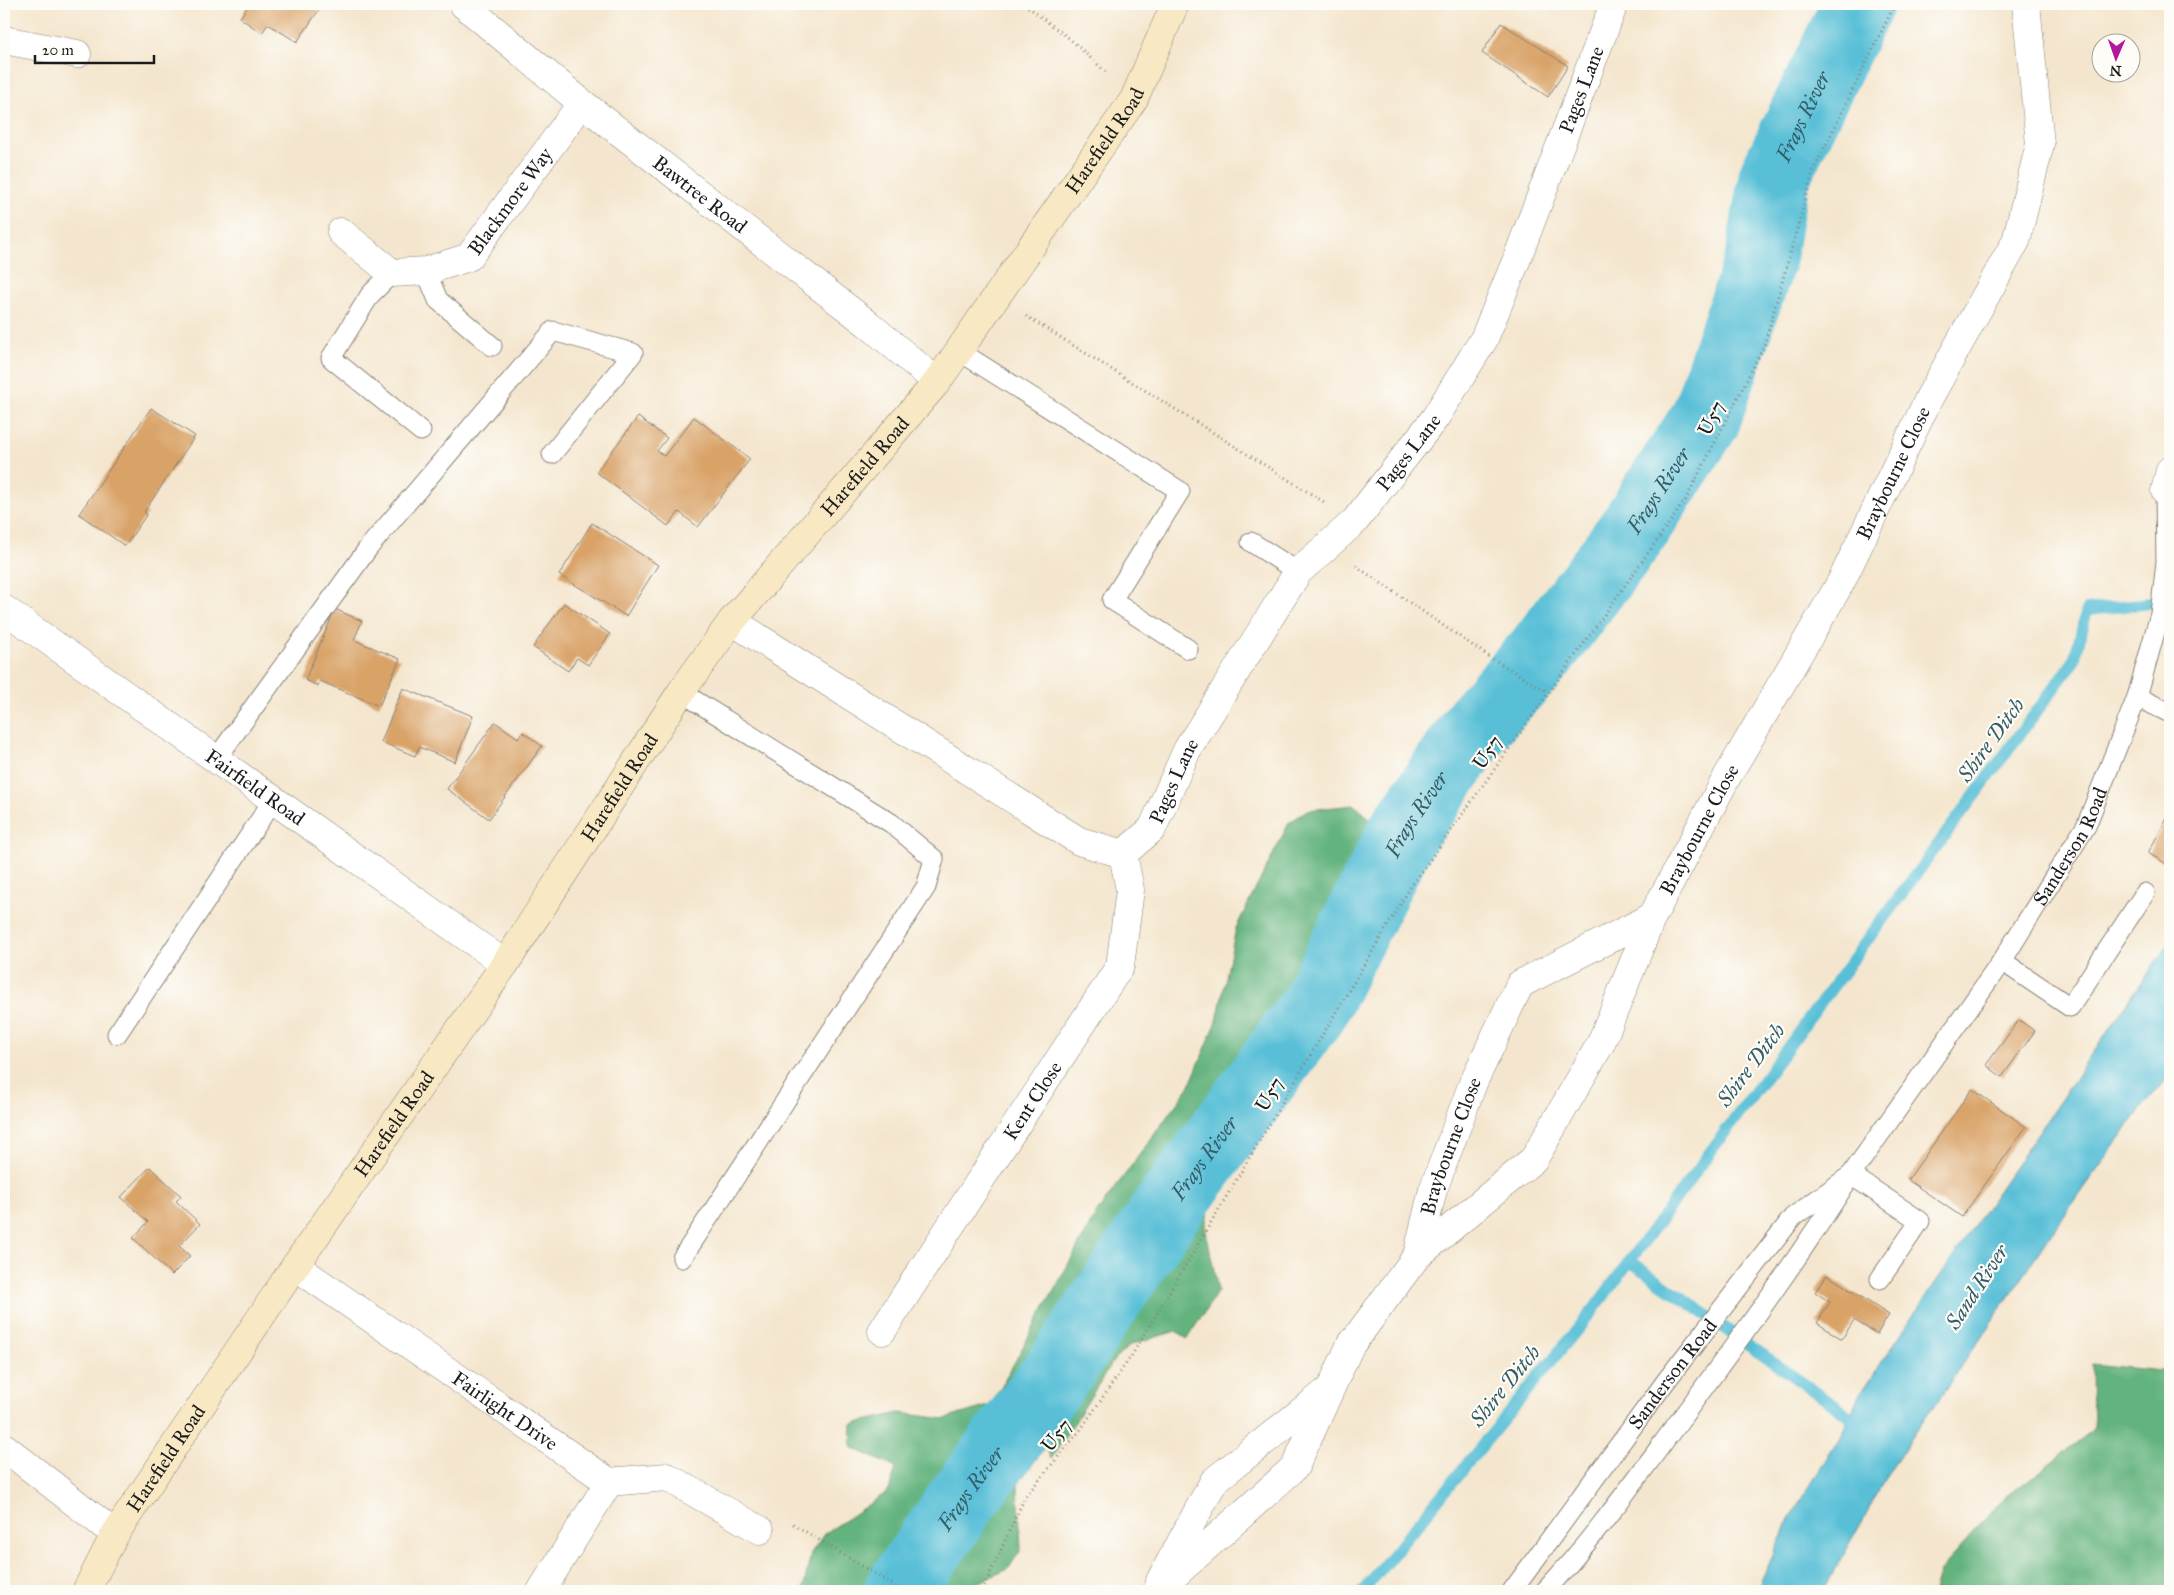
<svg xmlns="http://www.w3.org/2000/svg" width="2174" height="1595" viewBox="0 0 2174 1595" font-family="'IM FELL Great Primer',serif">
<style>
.forest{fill:#64b37e;stroke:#40684d}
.water{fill:#59bfd7;stroke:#3a6e7a}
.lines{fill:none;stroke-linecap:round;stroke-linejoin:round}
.stream{stroke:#59bfd7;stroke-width:12}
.river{stroke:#59bfd7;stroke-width:71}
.building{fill:#d9a367}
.lane-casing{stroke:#888175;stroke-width:21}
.street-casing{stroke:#888175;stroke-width:29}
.secondary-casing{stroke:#888175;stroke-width:29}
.path{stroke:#888175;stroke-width:3;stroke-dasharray:1 4;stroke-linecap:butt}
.lane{stroke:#fff;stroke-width:19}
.street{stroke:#fff;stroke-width:28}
.secondary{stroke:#f8e8c3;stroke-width:28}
.labels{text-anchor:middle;stroke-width:4.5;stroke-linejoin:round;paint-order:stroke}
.street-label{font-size:20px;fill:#1c1c1c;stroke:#fdfcf7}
.water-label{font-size:21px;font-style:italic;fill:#345d67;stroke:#fdfcf7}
</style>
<rect width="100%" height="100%" fill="#fdfcf7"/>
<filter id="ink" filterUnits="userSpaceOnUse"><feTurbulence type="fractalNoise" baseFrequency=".02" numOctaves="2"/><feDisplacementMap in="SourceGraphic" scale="10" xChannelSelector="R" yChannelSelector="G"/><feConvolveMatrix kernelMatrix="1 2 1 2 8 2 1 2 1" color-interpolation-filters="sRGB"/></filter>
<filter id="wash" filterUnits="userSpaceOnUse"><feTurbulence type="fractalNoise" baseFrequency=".0096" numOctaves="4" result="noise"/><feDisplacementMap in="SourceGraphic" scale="20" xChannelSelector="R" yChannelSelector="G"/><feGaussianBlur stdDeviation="1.12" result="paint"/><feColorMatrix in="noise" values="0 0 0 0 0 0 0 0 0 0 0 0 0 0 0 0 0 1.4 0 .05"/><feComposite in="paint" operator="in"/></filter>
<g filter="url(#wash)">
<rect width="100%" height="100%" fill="#f4e6ce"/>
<g class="forest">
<polygon points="1354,805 1371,819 1388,882 1371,924 1308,993 1216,1181 1205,1226 1218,1291 1187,1339 1176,1331 1130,1345 1114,1360 1051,1459 1046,1447 1018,1483 1021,1550 1008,1569 967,1588 963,1591 803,1591 811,1553 824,1534 889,1491 896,1468 851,1447 852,1424 899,1413 945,1419 991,1405 1096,1214 1189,1087 1217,1021 1236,928 1289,823 1307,810"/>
<polygon points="2092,1364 2170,1372 2170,1591 1933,1591 1939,1571 2005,1498 2093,1430"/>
</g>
<polygon class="water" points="2170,941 2170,1079 2166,1079 2144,1105 2084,1187 1891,1468 1823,1591 1757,1591 1788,1522 1840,1437 1859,1396 1969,1233"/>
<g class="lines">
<g class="stream">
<polyline points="1630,1261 1862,1425"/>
<polyline points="1363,1591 1594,1309 2074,661 2087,610 2168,601"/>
</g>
<path class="river" id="s1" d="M899,1591l70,-101 89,-118 108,-161 148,-203 88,-174 77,-112 61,-68 89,-118 76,-116 55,-160 14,-83 84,-173"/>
</g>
<g id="blocks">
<g class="building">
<polygon points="249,4 323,4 297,42 268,24 262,33 240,18"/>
<polygon points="1501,23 1568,66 1548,97 1482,53"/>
<polygon points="151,408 195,436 144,512 147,514 125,546 79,514"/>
<polygon points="638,417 667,438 657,451 664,456 694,417 750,459 698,527 679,512 668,526 596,472"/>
<polygon points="592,523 658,565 626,616 559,575"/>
<polygon points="564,603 610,634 588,665 577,658 568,671 533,647"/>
<polygon points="335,609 362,621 354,640 400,659 379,706 320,681 318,686 305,680"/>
<polygon points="403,688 473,716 455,762 419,747 415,756 381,742"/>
<polygon points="495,722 518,738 523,732 542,746 489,819 447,789"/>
<polygon points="2170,813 2170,866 2148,853"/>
<polygon points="2019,1020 2035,1031 2002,1077 1986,1065"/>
<polygon points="1972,1089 2026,1127 1962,1217 1908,1180"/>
<polygon points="150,1167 181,1196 176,1201 200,1224 179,1246 190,1256 172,1275 133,1238 148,1222 121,1197"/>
<polygon points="1827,1275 1889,1315 1877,1334 1854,1320 1842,1339 1817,1323 1830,1302 1815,1292"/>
</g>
</g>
</g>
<g filter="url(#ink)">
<use href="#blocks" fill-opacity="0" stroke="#888175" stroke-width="1"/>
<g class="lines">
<defs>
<g id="lane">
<polyline points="426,271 438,300 492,346"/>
<polyline points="392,273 370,295 331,358 421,431"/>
<polyline points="959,351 1180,491 1112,600 1188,649"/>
<polyline points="1251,542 1298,572"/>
<polyline points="681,692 891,823 934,859 926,887 682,1258"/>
<polyline points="2137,697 2170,713"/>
<polyline points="217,758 369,547 553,331 633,353 552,454"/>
<polyline points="2002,961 2070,1007 2145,893"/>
<polyline points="117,1034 274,799"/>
<path id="s2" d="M1512,1591l154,-210 127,-164 58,-42 151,-214 84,-135 51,-129 23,-83 6,-52 -1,-71"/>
<path d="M1545,1591c50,-54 93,-115 138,-175 58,-79 116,-158 168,-241l69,46 -40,58"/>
</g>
<g id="street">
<path id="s3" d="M463,4l119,99 286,221 69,58"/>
<polyline points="4,40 77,54"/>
<path id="s4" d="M341,232l51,41 34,-2 43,-14 113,-154"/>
<polyline points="2165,491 2170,470"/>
<path id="s5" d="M4,609l501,355"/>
<polyline points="732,621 1079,841 1123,854"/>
<path id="s6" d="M1123,854l29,-25 35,-79 111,-178 57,-51 80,-103 49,-79 32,-78 98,-257"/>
<path id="s7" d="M1417,1256l16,-66 40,-107 47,-99 132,-67"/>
<path id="s8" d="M295,1266l314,216 -68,109"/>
<path id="s9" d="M882,1331l238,-365 10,-76 -7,-36"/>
<polyline points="4,1447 115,1534"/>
<polyline points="609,1482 667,1477 760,1530"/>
<polyline points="1160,1581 1214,1481 1326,1392"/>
<path id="s10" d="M1157,1591l138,-124 55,-121 67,-90 117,-97 67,-116 51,-126 76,-142 113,-193 88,-184 87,-157 24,-97 -14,-140"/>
</g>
<g id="secondary">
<path id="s11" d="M86,1591l29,-57 180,-268 210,-302 176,-272 51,-71 205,-239 197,-283 41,-95"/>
</g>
</defs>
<use href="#lane" class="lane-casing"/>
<use href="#street" class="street-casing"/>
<use href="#secondary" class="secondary-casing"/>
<g class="path">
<polyline points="1024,4 1070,39 1108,74"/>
<polyline points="1026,316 1324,502"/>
<polyline points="1356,566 1488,656 1548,692"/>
<polyline points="793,1524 903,1591"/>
<polyline points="982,1591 1025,1497 1081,1429 1132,1355 1410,888 1685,501 1764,346 1814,169 1895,4"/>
</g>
<use href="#lane" class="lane"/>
<use href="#street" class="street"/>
<use href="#secondary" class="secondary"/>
</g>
</g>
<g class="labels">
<g class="street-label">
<text dy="7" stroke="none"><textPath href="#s6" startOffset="902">Pages Lane</textPath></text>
<text dy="7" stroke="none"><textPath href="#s11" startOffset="1775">Harefield Road</textPath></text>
<text dy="7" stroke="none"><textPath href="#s3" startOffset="304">Bawtree Road</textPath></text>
<text dy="7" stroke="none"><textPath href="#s4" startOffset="214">Blackmore Way</textPath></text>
<text transform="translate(1711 418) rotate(-63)" y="7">U57</text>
<text dy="7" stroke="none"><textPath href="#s6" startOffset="498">Pages Lane</textPath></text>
<text dy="7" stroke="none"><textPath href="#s11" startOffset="1370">Harefield Road</textPath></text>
<text dy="7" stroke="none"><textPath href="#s10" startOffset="1358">Braybourne Close</textPath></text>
<text transform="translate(1487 752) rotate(-55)" y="7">U57</text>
<text dy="7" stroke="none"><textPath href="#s6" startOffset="91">Pages Lane</textPath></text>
<text dy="7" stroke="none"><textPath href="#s5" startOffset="308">Fairfield Road</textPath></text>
<text dy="7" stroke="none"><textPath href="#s11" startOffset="965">Harefield Road</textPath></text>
<text dy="7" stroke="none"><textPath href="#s10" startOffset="952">Braybourne Close</textPath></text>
<text dy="7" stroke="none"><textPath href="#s2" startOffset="935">Sanderson Road</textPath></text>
<text transform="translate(1269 1094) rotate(-59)" y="7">U57</text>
<text dy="7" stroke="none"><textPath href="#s9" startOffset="275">Kent Close</textPath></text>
<text dy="7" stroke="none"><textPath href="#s11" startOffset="560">Harefield Road</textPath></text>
<text dy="7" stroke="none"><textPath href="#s7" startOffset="115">Braybourne Close</textPath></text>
<text dy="7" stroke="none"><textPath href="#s2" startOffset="270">Sanderson Road</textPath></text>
<text dy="7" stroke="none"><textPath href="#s8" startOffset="255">Fairlight Drive</textPath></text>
<text transform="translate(1056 1435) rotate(-51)" y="7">U57</text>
<text dy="7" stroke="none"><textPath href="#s11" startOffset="155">Harefield Road</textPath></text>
</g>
<g class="water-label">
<text dy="7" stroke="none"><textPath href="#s1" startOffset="1745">Frays River</textPath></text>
<text dy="7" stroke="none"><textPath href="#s1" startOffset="1340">Frays River</textPath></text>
<text transform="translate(1991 740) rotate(-54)" y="7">Shire Ditch</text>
<text dy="7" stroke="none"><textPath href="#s1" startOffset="935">Frays River</textPath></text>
<text transform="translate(1751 1065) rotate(-53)" y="7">Shire Ditch</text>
<text dy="7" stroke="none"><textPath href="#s1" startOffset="530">Frays River</textPath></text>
<text transform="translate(1977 1287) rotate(-57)" y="7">Sand River</text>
<text transform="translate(1505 1386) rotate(-51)" y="7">Shire Ditch</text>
<text dy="7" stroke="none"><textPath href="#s1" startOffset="125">Frays River</textPath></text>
</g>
</g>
<rect width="2174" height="1595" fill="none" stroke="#fdfcf7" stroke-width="20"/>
<g transform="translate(2116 58) rotate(182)"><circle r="24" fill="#fdfcf7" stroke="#a3a29f"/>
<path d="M0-4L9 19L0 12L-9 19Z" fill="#b5179e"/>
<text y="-8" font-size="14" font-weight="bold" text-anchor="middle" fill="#1c1c1c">N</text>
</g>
<path d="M35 55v8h119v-8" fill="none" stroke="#1c1c1c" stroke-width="2.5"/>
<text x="42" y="55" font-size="15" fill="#1c1c1c" stroke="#fdfcf7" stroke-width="4" paint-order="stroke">20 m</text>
</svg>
